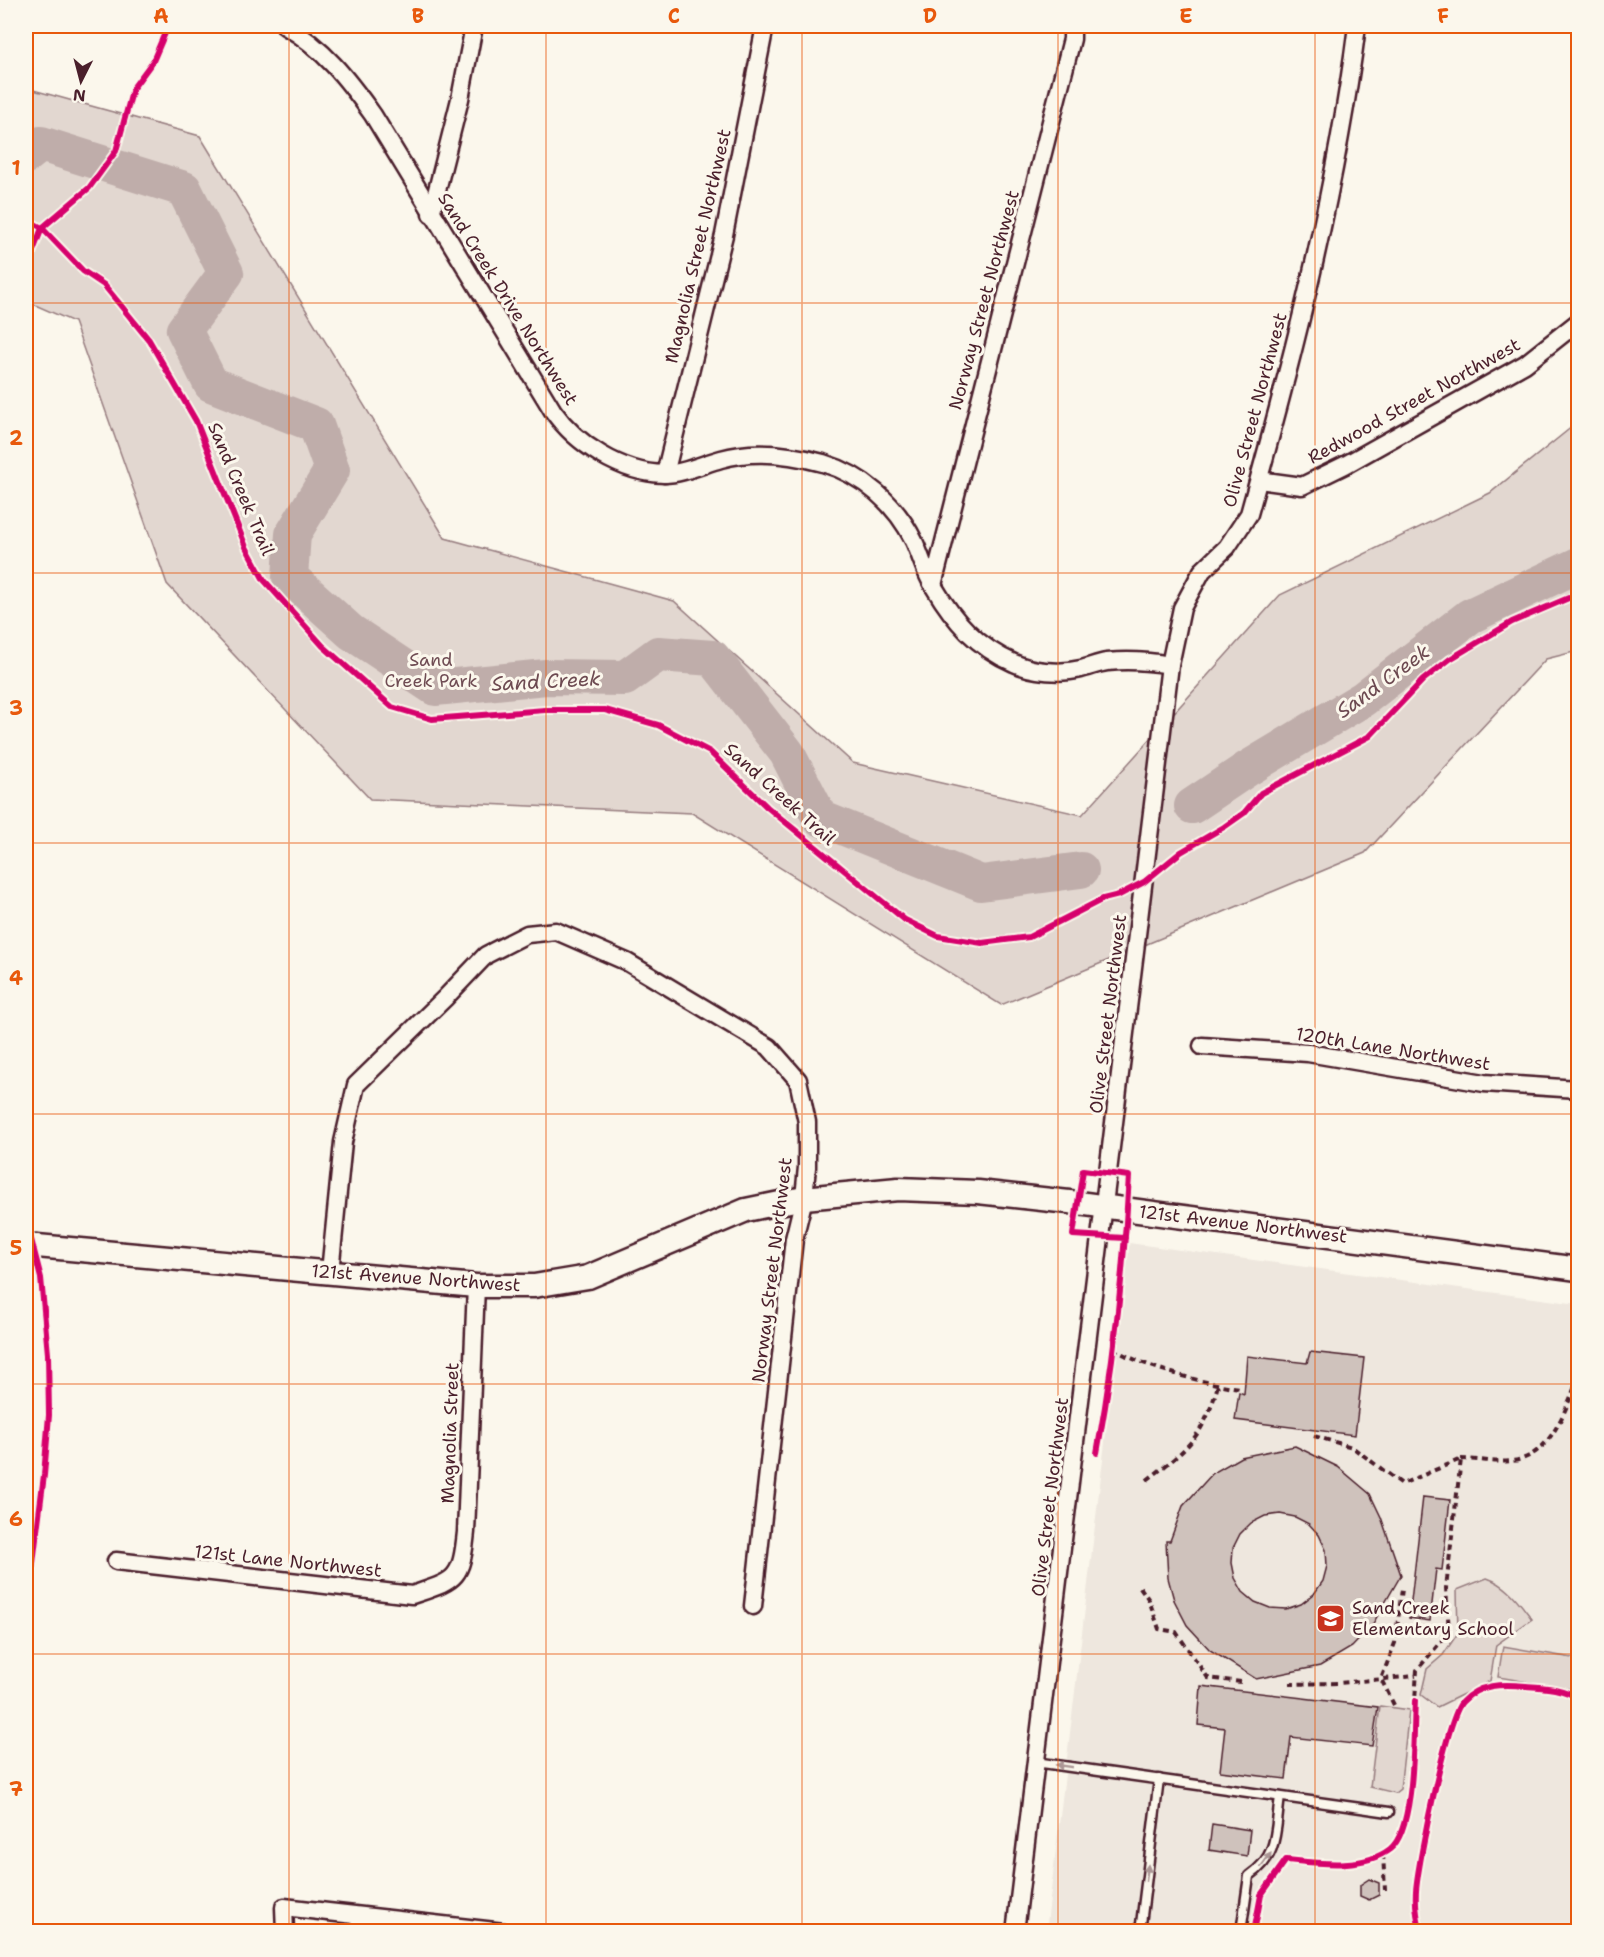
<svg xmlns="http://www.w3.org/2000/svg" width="1604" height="1957" viewBox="0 0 1604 1957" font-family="'Shantell Sans',sans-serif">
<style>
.built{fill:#eee7de}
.green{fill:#e2d7d0;stroke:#967b7e;stroke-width:1.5}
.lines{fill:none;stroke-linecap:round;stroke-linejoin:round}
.river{stroke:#bfadaa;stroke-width:36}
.building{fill:#cfc2bc;stroke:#4a1f2b;stroke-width:1.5;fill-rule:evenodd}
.lane-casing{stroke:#4a1f2b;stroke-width:13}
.street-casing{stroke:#4a1f2b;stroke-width:21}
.secondary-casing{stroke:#4a1f2b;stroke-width:27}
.path{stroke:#4a1f2b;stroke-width:4;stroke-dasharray:6 4.5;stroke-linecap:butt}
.lane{stroke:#fbf7ec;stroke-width:8}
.street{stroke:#fbf7ec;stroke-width:16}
.secondary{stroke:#fbf7ec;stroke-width:22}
.cycleway-casing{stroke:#fbf7ec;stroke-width:10}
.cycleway{stroke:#d6006c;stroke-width:6}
.oneway{fill:#ab9695}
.grid{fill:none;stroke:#e8590c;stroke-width:1.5;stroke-opacity:0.55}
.labels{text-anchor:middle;stroke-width:6;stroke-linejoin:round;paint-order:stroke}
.street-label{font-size:18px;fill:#4a1f2b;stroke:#fbf7ec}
.park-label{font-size:18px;fill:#704d54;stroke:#fbf7ec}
.poi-label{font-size:18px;fill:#4a1f2b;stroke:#fbf7ec;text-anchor:start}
.water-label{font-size:20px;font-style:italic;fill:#6d4a51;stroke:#fbf7ec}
.neatline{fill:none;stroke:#e8590c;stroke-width:2}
.grid-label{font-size:20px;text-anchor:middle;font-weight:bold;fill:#e8590c}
</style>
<rect width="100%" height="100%" fill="#fbf7ec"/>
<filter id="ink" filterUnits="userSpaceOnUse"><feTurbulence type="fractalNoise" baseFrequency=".0167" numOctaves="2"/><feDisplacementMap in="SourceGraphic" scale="12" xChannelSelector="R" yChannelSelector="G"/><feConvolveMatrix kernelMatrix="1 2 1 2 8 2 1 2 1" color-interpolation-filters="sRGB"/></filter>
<g filter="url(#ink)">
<polygon class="built" points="1129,1243 1578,1304 1578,1931 1046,1932"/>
<g class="green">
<polygon points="26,88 200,136 445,538 674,601 853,763 1082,815 1280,595 1490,493 1578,422 1578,651 1546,659 1365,853 1001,1005 692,813 370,799 167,584 74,322 26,301"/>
<path d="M1487,1578c21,7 32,24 45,41l-36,26 -6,36 -53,26 -16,-12 6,-26 16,-14 15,-22 -1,-43z"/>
<polygon points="1503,1646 1578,1659 1578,1690 1498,1677"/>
<polygon points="1380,1706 1409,1710 1400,1789 1395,1793 1370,1787"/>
</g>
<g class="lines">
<g class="river">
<polyline points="26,156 41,144 184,189 226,273 184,330 211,384 316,425 332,470 293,534 290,577 351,632 435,688 546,677 625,678 658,654 713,658 787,753 820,818 981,883 1081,870"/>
<polyline points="1192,806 1247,769 1363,699 1470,616 1578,565"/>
</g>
</g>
<g class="building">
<polygon points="1310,1352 1364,1358 1355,1435 1235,1420 1239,1392 1244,1394 1247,1356 1307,1363"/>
<path d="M1295,1446l43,21 32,27 11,23 20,58 -30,52 -19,20 -32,19 -64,13 -46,-29 -23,-25 -13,-25 -6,-22 -2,-37h4l13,-35 30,-33 28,-16zM1280,1514l15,3 14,7 10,11 7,15 1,16 -4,15 -9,13 -13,10 -15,5 -16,-1 -15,-6 -12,-10 -8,-14 -3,-15 1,-15 7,-14 11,-11 14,-7z"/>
<polygon points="1423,1497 1450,1500 1442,1570 1436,1569 1430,1621 1409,1618"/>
<polygon points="1201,1686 1378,1707 1372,1746 1291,1737 1286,1779 1220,1771 1225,1728 1198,1725"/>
<polygon points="1212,1824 1250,1830 1247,1856 1209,1850"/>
<polygon points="1369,1879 1379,1883 1379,1895 1369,1900 1360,1896 1360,1885"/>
</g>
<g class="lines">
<defs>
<g id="lane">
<polyline points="1035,1762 1389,1812"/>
<polyline points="1140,1932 1159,1779"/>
<path d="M1241,1932l8,-56c30,-20 26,-46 31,-79"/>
</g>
<g id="street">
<path d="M285,26c38,21 63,54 88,89l180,296c23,33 68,62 111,63 18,0 39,-10 57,-15 34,-10 69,-5 102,4 40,12 73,41 91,78 7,15 11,32 20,46 20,34 43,60 80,76 19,9 47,11 67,6 9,-2 17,-6 26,-7 22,-2 41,-1 63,3"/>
<polyline points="431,214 460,99 474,26"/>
<polyline points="665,474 724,235 765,26"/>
<polyline points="1259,480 1302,486 1345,465 1525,364 1578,322"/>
<polyline points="933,585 1072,39 1072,26"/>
<polyline points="1202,1046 1308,1053 1484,1083 1578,1089"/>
<polyline points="330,1272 343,1142 356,1085 445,998 486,955 527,934 556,931 627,962 769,1047 798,1080 807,1122 807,1167 804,1198 794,1239 753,1606"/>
<path d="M116,1561l296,34c44,-15 49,-14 54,-63l10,-246"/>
<polyline points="285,1932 284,1907 504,1932"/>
<path d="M1015,1932l155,-1267 12,-57 20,-37 25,-24 22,-33c45,-160 87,-323 108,-488"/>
</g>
<polyline id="secondary" points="26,1245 476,1286 534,1286 588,1277 746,1210 804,1198 898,1189 978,1192 1078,1203 1578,1269"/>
</defs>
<use href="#lane" class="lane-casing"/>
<use href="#street" class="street-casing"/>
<use href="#secondary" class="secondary-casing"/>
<g class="path">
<path d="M1113,1349c37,20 85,33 127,39"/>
<polyline points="1314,1436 1352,1447 1402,1484 1461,1459 1446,1588 1449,1632 1417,1670 1415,1701"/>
<path d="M1461,1459c16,0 35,4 51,2 39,-4 53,-51 66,-82"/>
<path d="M1147,1480c41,-31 57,-44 71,-95"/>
<polyline points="1140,1587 1149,1600 1159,1629 1176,1632 1208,1678 1241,1682"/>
<polyline points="1289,1684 1339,1683 1416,1676"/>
<polyline points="1394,1705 1381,1679 1395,1643 1402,1589"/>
<polyline points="1383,1854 1385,1890"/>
</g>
<use href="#lane" class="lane"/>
<use href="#street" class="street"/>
<use href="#secondary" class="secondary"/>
<defs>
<g id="cycleway">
<polyline points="26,219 42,228 83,271 104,285 149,340 196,421 246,547 264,580 323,646 392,707 432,719 545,710 605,710 658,725 710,752 767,807 905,920 938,936 982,943 1029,937 1103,899 1119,895 1144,882 1181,852 1224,827 1244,813 1261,793 1370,736 1423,680 1450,659 1512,622 1578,594"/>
<polyline points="26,269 42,228 89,188 116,151 133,88 153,61 168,26"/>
<polyline points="26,1220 41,1278 48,1354 49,1415 44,1475 26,1619"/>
<path d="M1097,1453c17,-91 27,-184 32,-277l-46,-6 -10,65 52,3"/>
<path d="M1254,1932l7,-37 25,-35c31,3 77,10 104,-11 26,-20 23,-116 25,-148"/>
<path d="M1421,1932c-4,-14 -6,-27 -5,-41 2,-29 31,-172 46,-189 17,-19 41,-18 64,-16 15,1 40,2 52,13"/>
</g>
</defs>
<use href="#cycleway" class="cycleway-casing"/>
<use href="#cycleway" class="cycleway"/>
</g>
<defs><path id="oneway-solid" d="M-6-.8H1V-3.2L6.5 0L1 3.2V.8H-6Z" transform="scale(1.5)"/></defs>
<g class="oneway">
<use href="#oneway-solid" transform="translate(1064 1766) rotate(-172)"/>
<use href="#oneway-solid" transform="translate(1266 1860) rotate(-54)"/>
<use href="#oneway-solid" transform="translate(1147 1873) rotate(-83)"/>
</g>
</g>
<path class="grid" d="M289,26v1906M546,26v1906M802,26v1906M1058,26v1906M1315,26v1906M26,303h1552M26,573h1552M26,843h1552M26,1114h1552M26,1384h1552M26,1654h1552"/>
<defs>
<symbol id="school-square" viewBox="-11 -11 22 22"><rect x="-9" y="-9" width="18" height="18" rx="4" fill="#c8321e" stroke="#fbf7ec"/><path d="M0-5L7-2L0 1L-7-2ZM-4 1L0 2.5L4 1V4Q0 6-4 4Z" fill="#fff"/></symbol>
</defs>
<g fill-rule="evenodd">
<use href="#school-square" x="1314" y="1602" width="33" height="33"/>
</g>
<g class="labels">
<g class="street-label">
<text transform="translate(698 246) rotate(-77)" y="6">Magnolia Street Northwest</text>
<text transform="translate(508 299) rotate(58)" y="6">Sand Creek Drive Northwest</text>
<text transform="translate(984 300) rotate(-75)" y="6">Norway Street Northwest</text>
<text transform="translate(1414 401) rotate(-29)" y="6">Redwood Street Northwest</text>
<text transform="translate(1255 410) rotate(-75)" y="6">Olive Street Northwest</text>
<text transform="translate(241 489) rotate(67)" y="6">Sand Creek Trail</text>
<text transform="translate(780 794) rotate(42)" y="6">Sand Creek Trail</text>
<text transform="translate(1108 1014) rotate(-83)" y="6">Olive Street Northwest</text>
<text transform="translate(1393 1049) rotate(9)" y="6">120th Lane Northwest</text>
<text transform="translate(1243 1224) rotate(7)" y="6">121st Avenue Northwest</text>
<text transform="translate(772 1270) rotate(-83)" y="6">Norway Street Northwest</text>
<text transform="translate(416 1278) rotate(4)" y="6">121st Avenue Northwest</text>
<text transform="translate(450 1433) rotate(-88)" y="6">Magnolia Street</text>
<text transform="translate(1050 1497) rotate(-83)" y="6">Olive Street Northwest</text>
<text transform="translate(288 1561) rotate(6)" y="6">121st Lane Northwest</text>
</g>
<g class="park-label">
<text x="431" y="666">Sand<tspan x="431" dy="21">Creek Park</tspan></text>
</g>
<g class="poi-label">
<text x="1352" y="1614">Sand Creek<tspan x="1352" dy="21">Elementary School</tspan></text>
</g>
<g class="water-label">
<text transform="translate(546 681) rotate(-3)" y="7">Sand Creek</text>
<text transform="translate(1383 681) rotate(-36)" y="7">Sand Creek</text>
</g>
</g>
<rect width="1604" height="1957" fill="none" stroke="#fbf7ec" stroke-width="66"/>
<g transform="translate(81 81) rotate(186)" stroke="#fbf7ec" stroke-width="4.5" paint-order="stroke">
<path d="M0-4.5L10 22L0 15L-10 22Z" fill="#4a1f2b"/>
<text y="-9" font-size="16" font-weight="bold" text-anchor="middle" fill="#4a1f2b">N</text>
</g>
<rect x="33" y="33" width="1538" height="1891" class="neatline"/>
<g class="grid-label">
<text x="161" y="23">A</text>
<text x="418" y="23">B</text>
<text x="674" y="23">C</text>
<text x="930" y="23">D</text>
<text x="1186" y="23">E</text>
<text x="1443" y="23">F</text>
<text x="16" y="175">1</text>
<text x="16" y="445">2</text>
<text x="16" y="715">3</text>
<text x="16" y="985">4</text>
<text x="16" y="1255">5</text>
<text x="16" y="1526">6</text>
<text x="16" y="1796">7</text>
</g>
</svg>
